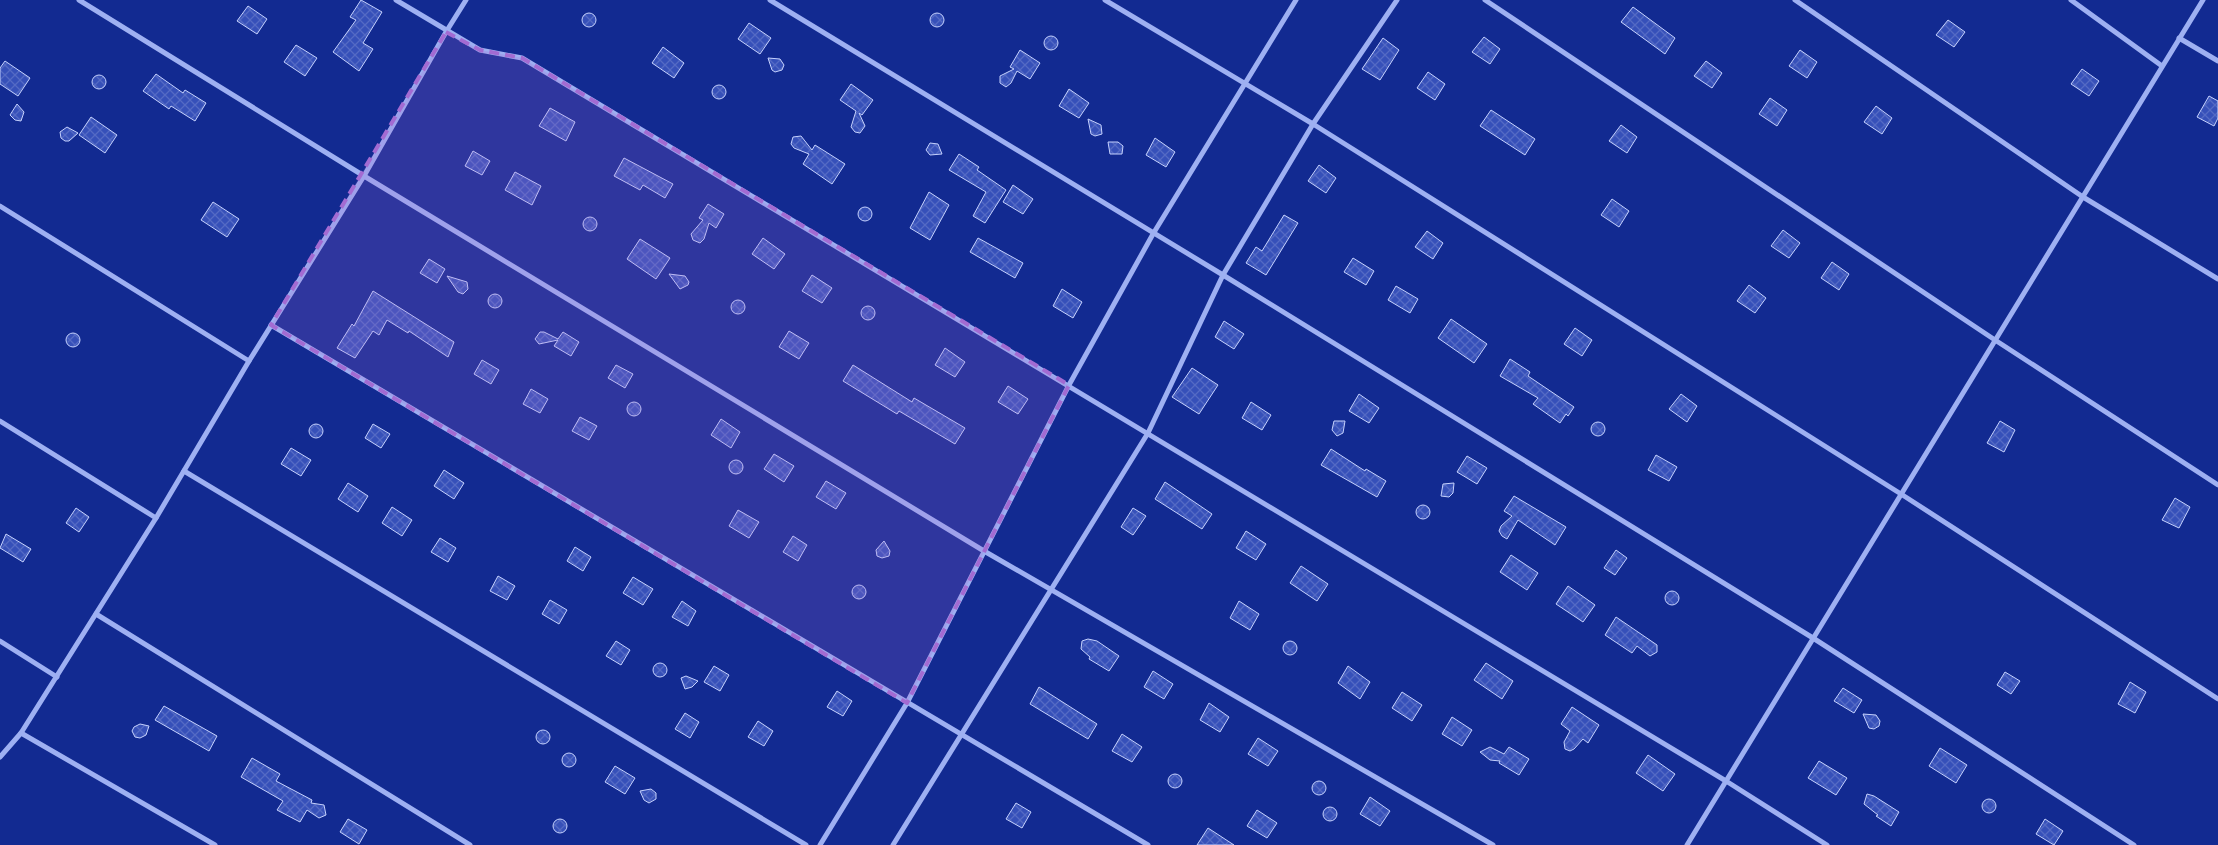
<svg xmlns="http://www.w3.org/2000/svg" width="2218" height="845" viewBox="0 0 2218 845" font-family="'Public Sans',sans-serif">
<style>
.building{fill:url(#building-cross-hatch);stroke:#c5d1fd}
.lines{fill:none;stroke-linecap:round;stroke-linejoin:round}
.street{stroke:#9eb0f2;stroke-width:5}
.marked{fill:#a36bd2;fill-opacity:0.2;stroke:#a36bd2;stroke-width:4;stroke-dasharray:10 6;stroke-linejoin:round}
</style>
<defs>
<pattern id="building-cross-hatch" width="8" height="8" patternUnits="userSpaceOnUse" patternTransform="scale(1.25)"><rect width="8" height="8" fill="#3650b9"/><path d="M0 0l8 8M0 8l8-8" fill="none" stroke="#546ac4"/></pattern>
</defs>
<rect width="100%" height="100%" fill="#122a91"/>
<g class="building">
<polygon points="361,0 382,12 363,43 373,49 359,71 333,52 356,20 350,17"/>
<polygon points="248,6 267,19 257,34 237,21"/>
<polygon points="1633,7 1675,38 1665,54 1621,22"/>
<circle cx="589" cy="20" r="7"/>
<circle cx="937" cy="20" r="7"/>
<polygon points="1948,20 1965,32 1954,47 1936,35"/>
<polygon points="749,23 771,38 760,54 738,39"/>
<circle cx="1051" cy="43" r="7"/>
<polygon points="1484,37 1500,49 1490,64 1472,52"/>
<polygon points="1383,38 1399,50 1380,80 1362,69"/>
<polygon points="296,45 317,58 305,76 284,62"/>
<polygon points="663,47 684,63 674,78 652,63"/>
<polygon points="1020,50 1040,63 1030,79 1017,71 1011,83 1006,87 1000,83 1000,76 1014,69 1010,67"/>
<polygon points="1800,50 1817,62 1807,78 1789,66"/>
<polygon points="768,58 780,59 784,65 782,70 775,72 772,70"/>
<polygon points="5,61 30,78 18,96 0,84 0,68"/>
<polygon points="1706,61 1722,73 1712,88 1694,76"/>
<polygon points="2082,69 2099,81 2089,96 2071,84"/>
<polygon points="1428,72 1445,84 1435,100 1417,88"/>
<polygon points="156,74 183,93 185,90 206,103 195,121 171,106 169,109 143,91"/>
<circle cx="99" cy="82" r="7"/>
<polygon points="851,84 873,100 862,115 859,113 865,126 860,133 855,132 851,127 856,111 840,100"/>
<circle cx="719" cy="92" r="7"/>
<polygon points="1069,89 1089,103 1079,118 1059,106"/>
<polygon points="2209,96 2218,101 2218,118 2214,126 2197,117"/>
<polygon points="1770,98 1787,110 1777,126 1759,114"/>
<polygon points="17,104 24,112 21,121 15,120 10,115"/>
<polygon points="1876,106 1892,118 1882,134 1864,122"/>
<polygon points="550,108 575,122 566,141 539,126"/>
<polygon points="1491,110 1535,139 1525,155 1480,126"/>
<polygon points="91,117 117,135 105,153 79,135"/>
<polygon points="1088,119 1101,125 1102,134 1095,136 1091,134"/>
<polygon points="1621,125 1637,137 1627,153 1609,141"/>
<polygon points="67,127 78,133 69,141 65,141 61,138 60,132"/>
<polygon points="801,136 812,150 815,145 845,164 832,184 803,164 809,154 794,148 791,144 793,137"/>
<polygon points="1155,138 1175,152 1166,167 1146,155"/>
<polygon points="1108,142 1118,142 1123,146 1122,154 1110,154"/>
<polygon points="930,143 938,144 942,154 930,155 926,150"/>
<polygon points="473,151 490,161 482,175 465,166"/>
<polygon points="959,154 979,167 977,170 1006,190 985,223 973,216 986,192 949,170"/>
<polygon points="624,158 673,184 665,198 643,185 640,190 614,176"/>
<polygon points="1319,165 1336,178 1326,193 1308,181"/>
<polygon points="515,172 541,186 532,205 505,190"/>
<polygon points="1013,185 1033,199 1023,214 1003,202"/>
<polygon points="929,192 949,205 930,240 910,228"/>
<polygon points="1612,199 1629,211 1619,227 1601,215"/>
<polygon points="213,202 239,219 227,237 201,220"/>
<polygon points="708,204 724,214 716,228 709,223 704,239 700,243 693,240 691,234 703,220 699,218"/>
<circle cx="865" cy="214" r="7"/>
<polygon points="1284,215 1298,223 1266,275 1246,263 1256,247 1262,251"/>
<circle cx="590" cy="224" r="7"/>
<polygon points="1783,230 1800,243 1789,258 1771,246"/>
<polygon points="1427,231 1443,243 1433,259 1415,247"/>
<polygon points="763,238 785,254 774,269 752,254"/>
<polygon points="978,238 1023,263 1015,278 970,252"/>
<polygon points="640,239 670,258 656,279 627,259"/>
<polygon points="1353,258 1374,271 1366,285 1344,272"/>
<polygon points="429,259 445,269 437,283 420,273"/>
<polygon points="1832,262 1849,274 1839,290 1821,278"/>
<polygon points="669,274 685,276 689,282 688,285 680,289"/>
<polygon points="812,275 832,288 822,303 802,291"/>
<polygon points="447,276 467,282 468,289 463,294 458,292"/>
<polygon points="1749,285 1766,298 1755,313 1737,301"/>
<polygon points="1396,286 1418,299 1410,313 1388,300"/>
<polygon points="1062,289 1082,302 1073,318 1053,306"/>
<polygon points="373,291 454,342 448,357 409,331 408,333 387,320 379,335 373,331 355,358 337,348 352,324 354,326"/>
<circle cx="495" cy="301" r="7"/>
<circle cx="738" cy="307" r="7"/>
<circle cx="868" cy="313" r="7"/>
<polygon points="1451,319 1487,344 1474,363 1438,338"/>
<polygon points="1224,321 1244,334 1234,349 1215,337"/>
<polygon points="1575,328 1592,340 1582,356 1564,344"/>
<polygon points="789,331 809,343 799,359 779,347"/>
<polygon points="540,332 544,332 558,339 563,332 579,342 571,356 554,346 558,340 539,344 535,339"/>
<circle cx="73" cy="340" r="7"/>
<polygon points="945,348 965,362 955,377 935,365"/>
<polygon points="1510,359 1530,372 1528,376 1574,407 1568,416 1566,414 1560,423 1533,404 1538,398 1500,376"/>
<polygon points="482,360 499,370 491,384 474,374"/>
<polygon points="616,365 633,374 625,388 608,378"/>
<polygon points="853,365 912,402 914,398 965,428 955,444 899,411 897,414 843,381"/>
<polygon points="1192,368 1218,385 1199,414 1172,397"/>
<polygon points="1008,386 1028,399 1018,414 998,402"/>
<polygon points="531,389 548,399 540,413 523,404"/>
<polygon points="1359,394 1379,408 1369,423 1349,411"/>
<polygon points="1681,394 1697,406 1687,422 1669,409"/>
<polygon points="1251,402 1271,415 1262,430 1242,418"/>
<circle cx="634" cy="409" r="7"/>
<polygon points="580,417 597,426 589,440 572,431"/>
<polygon points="721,419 740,432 731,448 711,435"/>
<polygon points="1334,421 1345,421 1343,433 1337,436 1332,430"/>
<polygon points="2000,421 2015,430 2004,452 1987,443"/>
<circle cx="1598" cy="429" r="7"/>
<polygon points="373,424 390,434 381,448 365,438"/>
<circle cx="316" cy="431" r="7"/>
<polygon points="291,448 311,460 301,476 281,464"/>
<polygon points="1331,449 1365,471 1366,469 1386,481 1377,497 1321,465"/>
<polygon points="774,454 794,466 784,482 764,469"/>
<polygon points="1656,455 1677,467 1669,481 1648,470"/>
<polygon points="1467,456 1487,468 1477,484 1457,472"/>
<circle cx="736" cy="467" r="7"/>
<polygon points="444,470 464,483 454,499 434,486"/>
<polygon points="826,481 846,493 836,509 816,497"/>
<polygon points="1165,482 1212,514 1202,529 1155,499"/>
<polygon points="348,483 368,496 358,512 338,499"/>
<polygon points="1454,483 1453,493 1449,497 1441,496 1443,484"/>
<polygon points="1514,496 1566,527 1555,545 1518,520 1507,539 1502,536 1499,531 1501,526 1512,516 1504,511"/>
<polygon points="2175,498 2190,507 2179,528 2162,520"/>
<circle cx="1423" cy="512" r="7"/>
<polygon points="392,507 412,520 402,536 382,523"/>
<polygon points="76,508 89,517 79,532 66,523"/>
<polygon points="1133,508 1146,516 1133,535 1121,527"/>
<polygon points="738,510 759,522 749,538 729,526"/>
<polygon points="1246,531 1266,544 1256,560 1236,548"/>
<polygon points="6,534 31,549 23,562 0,548"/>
<polygon points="793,536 807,545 798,561 783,552"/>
<polygon points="440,538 456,548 448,562 431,552"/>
<polygon points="884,541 890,551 889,556 882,558 877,556 876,550"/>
<polygon points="575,547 591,557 583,571 567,561"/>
<polygon points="1616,550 1627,558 1615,575 1604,568"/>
<polygon points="1511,555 1538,573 1527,590 1500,572"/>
<polygon points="1301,566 1328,584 1317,601 1290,583"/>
<polygon points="498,576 515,586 507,600 490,591"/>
<polygon points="633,577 653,589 643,605 623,593"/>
<circle cx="859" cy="592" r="7"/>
<polygon points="1568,586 1595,605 1583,622 1556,604"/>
<circle cx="1672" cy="598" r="7"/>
<polygon points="550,600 567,610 559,624 542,614"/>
<polygon points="682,601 696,611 688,626 672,617"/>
<polygon points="1239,601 1259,614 1250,630 1230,618"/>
<polygon points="1616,617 1657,645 1657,652 1650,656 1637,646 1632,653 1605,635"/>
<polygon points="1088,639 1097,641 1119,656 1109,671 1089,659 1090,657 1081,649 1082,641"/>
<polygon points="616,641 630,650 621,665 606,656"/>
<circle cx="1290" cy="648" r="7"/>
<polygon points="1486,663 1513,681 1502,699 1474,680"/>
<circle cx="660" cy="670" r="7"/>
<polygon points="714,666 729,675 720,691 704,682"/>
<polygon points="1348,666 1370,682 1360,699 1338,683"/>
<polygon points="1153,671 1173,684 1164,699 1144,687"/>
<polygon points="2005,672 2020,681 2011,694 1997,685"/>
<polygon points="686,676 698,681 692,687 685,689 681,678"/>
<polygon points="2130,682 2146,692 2135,713 2118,704"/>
<polygon points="1039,687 1097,724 1088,739 1030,704"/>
<polygon points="1843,688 1862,700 1854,713 1834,701"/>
<polygon points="837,691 852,701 843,716 827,707"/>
<polygon points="1402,692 1422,705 1412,721 1392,708"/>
<polygon points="1209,703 1229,717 1220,732 1200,720"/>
<polygon points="164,706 217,736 209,751 155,720"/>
<polygon points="1572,707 1599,725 1588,743 1583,739 1574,749 1570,751 1565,749 1564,742 1570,731 1561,724"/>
<polygon points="685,713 699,722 690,738 675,729"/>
<polygon points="1863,714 1876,715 1880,721 1879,726 1874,729 1869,728"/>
<polygon points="1452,717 1472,730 1462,746 1442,734"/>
<polygon points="758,721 773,731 764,746 748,737"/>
<polygon points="140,724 149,726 146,735 140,738 135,737 132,731 134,727"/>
<circle cx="543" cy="737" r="7"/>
<polygon points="1122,734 1142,747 1132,762 1112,751"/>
<polygon points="1258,738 1278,751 1268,766 1248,754"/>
<polygon points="1490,747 1504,754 1509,747 1529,759 1519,775 1499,763 1500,761 1490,760 1480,752"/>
<polygon points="1940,748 1967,765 1956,783 1929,766"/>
<circle cx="569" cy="760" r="7"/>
<polygon points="1648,755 1675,774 1663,791 1636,773"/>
<polygon points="252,758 280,774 276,781 312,800 311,803 324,805 326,815 319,818 307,810 300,822 277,810 283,801 241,777"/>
<polygon points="1819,761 1847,778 1836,795 1808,778"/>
<polygon points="615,766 635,778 625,794 605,782"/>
<circle cx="1175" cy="781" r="7"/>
<circle cx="1319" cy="788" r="7"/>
<polygon points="651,789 656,793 656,799 649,803 644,800 640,791"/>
<polygon points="1867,794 1874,796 1899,812 1891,826 1876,816 1878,815 1864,804"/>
<polygon points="1370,797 1390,811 1380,826 1360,814"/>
<circle cx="1989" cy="806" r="7"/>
<polygon points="1016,803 1031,812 1022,828 1006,819"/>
<circle cx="1330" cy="814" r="7"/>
<polygon points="1257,810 1277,823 1267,838 1247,826"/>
<polygon points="348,819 367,830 359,844 340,832"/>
<polygon points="2045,819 2063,831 2054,845 2036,834"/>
<circle cx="560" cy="826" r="7"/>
<polygon points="1208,828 1234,845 1197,845"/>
</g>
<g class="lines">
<g class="street">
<polyline points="79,0 364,176 984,551 1493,845"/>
<polyline points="396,0 480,50 522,58 1726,781 1827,845"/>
<polyline points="770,0 1223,275 1813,638 2134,845"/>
<polyline points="1105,0 1313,124 1901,494 2218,699"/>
<polyline points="1485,0 1995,340 2218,485"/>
<polyline points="1795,0 2083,197 2218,279"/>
<polyline points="2071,0 2162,66"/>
<polyline points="2179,38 2218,61"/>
<polyline points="0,206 249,361"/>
<polyline points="271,325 1148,845"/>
<polyline points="0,421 156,518"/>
<polyline points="184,471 806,845"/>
<polyline points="96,614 470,845"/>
<polyline points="0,641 57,677"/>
<polyline points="21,733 215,845"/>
<polyline points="0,757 21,733 156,518 249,361 364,176 446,32 466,0"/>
<polyline points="820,845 907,703 1069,385 1153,234 1296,0"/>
<polyline points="893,845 1148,433 1223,275 1313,124 1397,0"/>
<polyline points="1687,845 2203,0"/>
</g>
</g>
<path class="marked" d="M446,32l34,18 42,8 547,327 -162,318 -636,-378z"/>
</svg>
